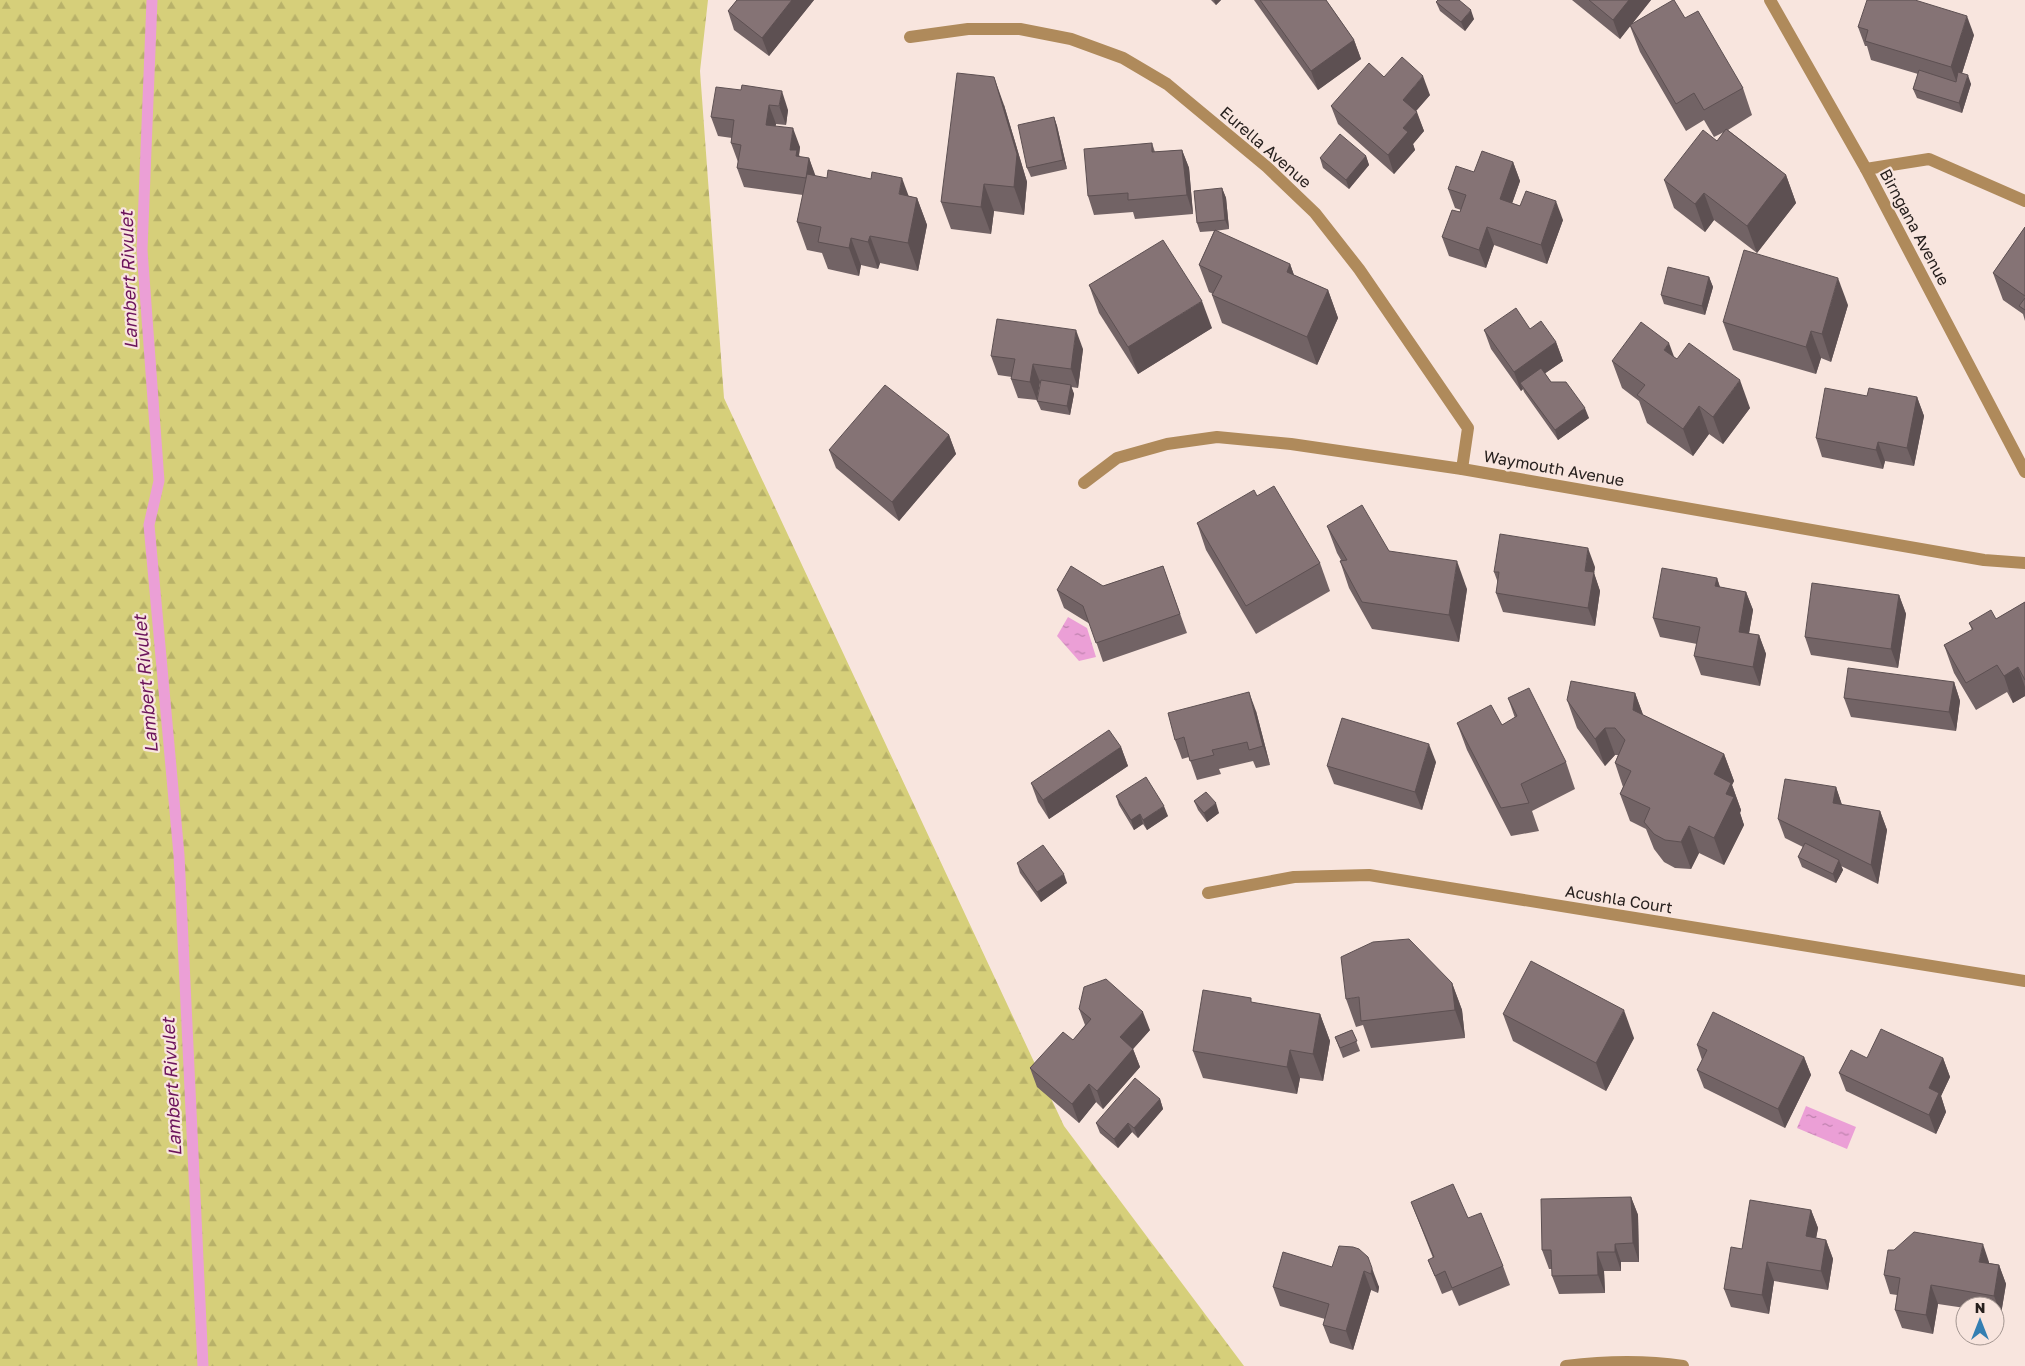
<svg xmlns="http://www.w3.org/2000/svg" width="2025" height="1366" viewBox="0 0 2025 1366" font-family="'Golos Text',sans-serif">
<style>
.forest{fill:url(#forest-firs)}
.water{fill:url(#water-ripples)}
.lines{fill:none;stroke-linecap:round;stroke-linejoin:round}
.stream{stroke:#eb9fd6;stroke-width:11}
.minor{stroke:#af8a5b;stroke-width:12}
.wall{fill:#726365}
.shaded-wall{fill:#5d5052}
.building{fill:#857375;stroke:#5d5052}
.labels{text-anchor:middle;stroke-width:4.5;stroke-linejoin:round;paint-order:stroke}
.street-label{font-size:16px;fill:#27201e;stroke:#f8e5de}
.water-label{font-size:18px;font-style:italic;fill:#6c145b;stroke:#f8e5de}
</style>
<defs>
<pattern id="forest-firs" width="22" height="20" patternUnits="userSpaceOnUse" patternTransform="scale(1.25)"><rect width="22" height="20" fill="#d6cf7a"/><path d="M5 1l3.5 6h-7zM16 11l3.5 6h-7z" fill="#b8b169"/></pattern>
<pattern id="water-ripples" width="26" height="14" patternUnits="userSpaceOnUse" patternTransform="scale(1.25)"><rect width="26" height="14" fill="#eb9fd6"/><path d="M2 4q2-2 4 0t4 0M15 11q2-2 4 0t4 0" fill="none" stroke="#be81ad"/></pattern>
</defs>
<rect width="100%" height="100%" fill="#f8e5de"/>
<polygon class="forest" points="0,0 708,0 700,71 724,398 1064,1126 1244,1366 0,1366"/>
<g class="water">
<polygon points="1068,617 1087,628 1096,657 1079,661 1057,636"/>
<polygon points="1806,1106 1856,1127 1847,1149 1797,1128"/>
</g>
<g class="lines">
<polyline class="stream" points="152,0 142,250 159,481 149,525 179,855 203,1366"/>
<g class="minor">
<polyline points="1770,0 1866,169 2025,472"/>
<polyline points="910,37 968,29 1020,29 1071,39 1123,58 1167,84 1267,167 1315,213 1359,269 1468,428 1462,469"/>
<polyline points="1866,169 1929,159 2025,201"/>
<polyline points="1084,483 1117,458 1167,444 1217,437 1291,444 1462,469 1984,560 2025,563"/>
<polyline points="1208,893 1294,877 1369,875 2025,981"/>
<path d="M1566,1366c39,-5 78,-6 117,0"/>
</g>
</g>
<g class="wall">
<polygon points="737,0 814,0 769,56 734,30 728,11"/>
<polygon points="1211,0 1221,0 1216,5"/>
<polygon points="1254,0 1326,0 1354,40 1361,59 1318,90"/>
<polygon points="1572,0 1651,0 1632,24 1685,18 1743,88 1752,115 1728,130 1786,175 1796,203 1757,253 1714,220 1705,232 1674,208 1664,180 1717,141 1724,132 1714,137 1704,120 1686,131 1640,52 1630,26 1620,39"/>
<polygon points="1436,2 1474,19 1465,31 1440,11"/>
<polygon points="1858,27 1974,35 1962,73 1971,84 1962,113 1917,98 1913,89 1918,74 1871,60 1867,46 1865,46"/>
<polygon points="1384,77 1430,95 1416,111 1424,131 1413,144 1415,150 1394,174 1338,124 1331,106"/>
<polygon points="741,90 788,110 786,125 776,124 775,126 800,147 799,155 800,157 809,158 815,176 917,198 927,225 918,271 880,263 878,269 861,265 859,276 828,269 822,253 807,250 797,222 803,195 744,187 737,168 738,162 731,143 732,138 718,136 711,117"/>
<polygon points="1004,105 1027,182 1024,215 994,211 991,234 951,229 941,202"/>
<polygon points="1054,117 1057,126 1067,169 1031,177 1027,168"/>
<polygon points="1152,143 1155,152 1182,150 1189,168 1193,214 1135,219 1133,212 1094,215 1088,196"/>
<polygon points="1366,156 1369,165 1349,189 1323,168 1320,158"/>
<polygon points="1513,162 1520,181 1512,203 1563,220 1547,264 1494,245 1486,268 1449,256 1442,237 1460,212 1461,210 1455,208 1448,189 1474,172"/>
<polygon points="1222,188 1226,198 1229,229 1215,231 1290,264 1294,275 1328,290 1338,318 1317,365 1222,323 1212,295 1213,294 1209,292 1199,265 1214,231 1200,232 1197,223"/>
<polygon points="2025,227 2025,321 2023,314 2003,300 1993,273"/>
<polygon points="1709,277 1713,287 1705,315 1664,304 1661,295"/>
<polygon points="1089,285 1212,328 1138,374 1099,313"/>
<polygon points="1848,305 1831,362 1821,358 1816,374 1733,350 1723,322"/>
<polygon points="1530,329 1556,342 1563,361 1545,373 1551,382 1589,418 1558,440 1524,392 1523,389 1521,391 1491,349 1484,330"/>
<polygon points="1083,349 1078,388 1071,387 1074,394 1070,415 1041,410 1037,401 1041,383 1040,382 1037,400 1018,398 1011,379 1012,377 998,375 991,356"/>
<polygon points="1675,358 1750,408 1723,444 1709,434 1693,456 1647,423 1639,401 1622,388 1612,361"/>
<polygon points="1867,396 1917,397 1924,416 1914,466 1885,461 1883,469 1822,457 1816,438"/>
<polygon points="949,435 956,454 899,521 836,468 829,450"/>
<polygon points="1257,496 1320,563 1330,591 1256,634 1206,550 1197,523"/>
<polygon points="1327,526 1389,551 1467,589 1459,642 1372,629 1349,588 1340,561 1341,560 1337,553"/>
<polygon points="1163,566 1187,633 1103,662 1090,624 1064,608 1057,590 1103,586"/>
<polygon points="1595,567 1594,573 1600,591 1595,626 1503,612 1496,593 1498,583 1494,572"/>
<polygon points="1717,578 1720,587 1746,592 1753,610 1749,634 1759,635 1766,654 1760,686 1701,675 1694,656 1697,644 1660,637 1653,618"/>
<polygon points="1899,595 1906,614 1898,668 1811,655 1805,637"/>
<polygon points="2025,602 2025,696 2013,703 2007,692 1976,710 1954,673 1944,645 1972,630 1969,623 1996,619"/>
<polygon points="1954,682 1960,701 1956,731 1851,717 1844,698"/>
<polygon points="1635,693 1643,715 1724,754 1734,781 1732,785 1741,810 1740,813 1744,825 1724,865 1699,853 1691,869 1675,868 1664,862 1654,849 1646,829 1630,821 1620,794 1623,787 1615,763 1618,755 1615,755 1605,766 1577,728 1567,700"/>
<polygon points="1508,698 1566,762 1575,789 1532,811 1539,831 1511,836 1467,750 1457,723 1502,725 1515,718"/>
<polygon points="1256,711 1270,765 1256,768 1253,761 1219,769 1221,774 1197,780 1189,757 1182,759 1175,740"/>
<polygon points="1121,747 1128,766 1049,819 1038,802 1031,783"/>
<polygon points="1436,762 1422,810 1334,784 1327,766"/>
<polygon points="1836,787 1842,805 1880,811 1887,830 1878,884 1841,866 1843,870 1836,883 1802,867 1798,857 1803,847 1785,838 1778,819"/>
<polygon points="1116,796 1168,816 1147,830 1143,824 1134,830 1119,805"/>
<polygon points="1194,801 1219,813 1207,822 1198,810"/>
<polygon points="1017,863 1067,883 1041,902 1020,873"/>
<polygon points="1452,983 1462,1010 1465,1038 1371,1048 1363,1025 1356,1027 1346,999"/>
<polygon points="1253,1003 1320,1014 1330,1041 1323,1081 1300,1078 1297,1094 1203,1078 1193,1051"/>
<polygon points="1079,1009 1150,1030 1133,1049 1140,1067 1103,1109 1096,1102 1079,1123 1037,1087 1030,1068 1073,1040 1085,1025"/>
<polygon points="1503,1014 1634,1038 1606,1091 1513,1041"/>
<polygon points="1352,1030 1360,1051 1343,1058 1335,1037"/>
<polygon points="1697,1045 1804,1057 1811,1075 1785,1128 1704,1088 1697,1070 1702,1060"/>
<polygon points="1867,1058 1943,1058 1950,1077 1941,1096 1946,1112 1936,1134 1846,1091 1839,1073"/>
<polygon points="1160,1099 1163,1109 1138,1138 1132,1132 1118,1148 1100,1133 1096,1123"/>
<polygon points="1631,1197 1638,1215 1639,1262 1621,1262 1621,1271 1604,1271 1605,1293 1559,1294 1552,1276 1552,1269 1549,1269 1542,1250"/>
<polygon points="1411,1202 1468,1218 1503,1266 1510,1285 1459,1306 1452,1290 1442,1294 1428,1260 1433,1258"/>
<polygon points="1811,1210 1818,1228 1816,1238 1826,1240 1833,1259 1828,1290 1774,1281 1769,1314 1731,1307 1724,1289 1742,1249"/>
<polygon points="1359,1249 1379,1287 1378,1293 1371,1290 1353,1350 1330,1343 1323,1325 1325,1319 1280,1306 1273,1287 1332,1267"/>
<polygon points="1989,1262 1989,1263 1999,1265 2006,1284 2001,1314 1995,1313 1995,1306 1965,1306 1965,1308 1938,1304 1933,1334 1902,1328 1895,1310 1897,1295 1890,1294 1884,1275"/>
</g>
<g class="shaded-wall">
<polygon points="792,0 814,0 769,56 762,38"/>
<polygon points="1214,0 1221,0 1216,5"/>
<polygon points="1629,0 1651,0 1620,39 1613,20"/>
<polygon points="1471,10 1474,19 1465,31 1461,22"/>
<polygon points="1967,16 1974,35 1958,86 1951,67"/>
<polygon points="1354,40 1361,59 1318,90 1311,71"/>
<polygon points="1968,75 1971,84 1962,113 1959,103"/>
<polygon points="1423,76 1430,95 1409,119 1403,100"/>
<polygon points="994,77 1004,105 1027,182 1024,215 1014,187"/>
<polygon points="782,91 788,110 786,125 779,106"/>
<polygon points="769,105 776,124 773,144 766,125"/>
<polygon points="1417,112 1424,131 1413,144 1415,150 1394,174 1388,155 1403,128"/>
<polygon points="1054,117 1057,126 1067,169 1063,160"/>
<polygon points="793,128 800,147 799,155 804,169 790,150"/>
<polygon points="1182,150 1189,168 1193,214 1187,195"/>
<polygon points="1366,156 1369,165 1349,189 1346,180"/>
<polygon points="809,158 816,177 806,178"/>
<polygon points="1513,162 1520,181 1507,218 1500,199"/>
<polygon points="1786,175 1796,203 1757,253 1747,226"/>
<polygon points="902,178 912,205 899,194"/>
<polygon points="984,184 994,211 991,234 981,207"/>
<polygon points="1222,188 1226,198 1229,229 1225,220"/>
<polygon points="1704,193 1714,220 1705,232 1695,204"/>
<polygon points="917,198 927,225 918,271 908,243"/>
<polygon points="1556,201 1563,220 1547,264 1541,245"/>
<polygon points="1487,227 1494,245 1486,268 1479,250"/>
<polygon points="870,236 880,263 878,269 868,242"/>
<polygon points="851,238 861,265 859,276 849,248"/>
<polygon points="1290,264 1300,292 1287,272"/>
<polygon points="1709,277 1713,287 1705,315 1702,306"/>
<polygon points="1838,278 1848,305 1831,362 1822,334"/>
<polygon points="1328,290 1338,318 1317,365 1307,337"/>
<polygon points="1202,301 1212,328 1138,374 1128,347"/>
<polygon points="1076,330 1083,349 1078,388 1071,369"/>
<polygon points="1811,331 1821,358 1816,374 1806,347"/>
<polygon points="1556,342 1563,361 1524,388 1520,383 1523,389 1521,391 1514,372"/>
<polygon points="1669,343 1679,370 1664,350"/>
<polygon points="1033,364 1040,382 1037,400 1030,382"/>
<polygon points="1740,380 1750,408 1723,444 1713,417"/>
<polygon points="1071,385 1074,394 1070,415 1067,406"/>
<polygon points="1917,397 1924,416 1914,466 1907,448"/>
<polygon points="1699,406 1709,434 1693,456 1683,429"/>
<polygon points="1585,408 1589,418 1558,440 1555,430"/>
<polygon points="949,435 956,454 899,521 892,502"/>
<polygon points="1878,442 1885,461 1883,469 1876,450"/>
<polygon points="1588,548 1595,567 1594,573 1600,591 1595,626 1588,608 1585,571"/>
<polygon points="1457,561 1467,589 1459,642 1449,615"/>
<polygon points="1717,578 1723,597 1715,586"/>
<polygon points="1746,592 1753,610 1746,650 1739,632"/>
<polygon points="1899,595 1906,614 1898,668 1891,649"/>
<polygon points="1759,635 1766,654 1760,686 1753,667"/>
<polygon points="2018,667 2025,687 2025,696 2013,703 2004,676"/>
<polygon points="1954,682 1960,701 1956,731 1949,712"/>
<polygon points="1249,692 1256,711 1270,765 1263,746"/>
<polygon points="1635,693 1645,720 1633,710"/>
<polygon points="1605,728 1615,755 1605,766 1595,739"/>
<polygon points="1429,744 1436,762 1422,810 1415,792"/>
<polygon points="1121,747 1128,766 1049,819 1043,800"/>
<polygon points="1724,754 1734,781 1732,785 1741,810 1740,813 1744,825 1724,865 1714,838 1714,774"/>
<polygon points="1836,787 1842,805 1833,803"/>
<polygon points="1216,803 1219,813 1207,822 1204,813"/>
<polygon points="1164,806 1168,816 1147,830 1143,820"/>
<polygon points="1880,811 1887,830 1878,884 1871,865"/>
<polygon points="1140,814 1143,824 1134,830 1131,820"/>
<polygon points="1689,826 1699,853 1691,869 1681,842"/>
<polygon points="1839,860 1843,870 1836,883 1833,874"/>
<polygon points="1064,874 1067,883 1041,902 1037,892"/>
<polygon points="1452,983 1462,1010 1465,1038 1455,1010"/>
<polygon points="1624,1010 1634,1038 1606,1091 1596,1063"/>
<polygon points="1143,1012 1150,1030 1133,1049 1140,1067 1103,1109 1097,1091 1120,1037"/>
<polygon points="1320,1014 1330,1041 1323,1081 1313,1054"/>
<polygon points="1290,1050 1300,1078 1297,1094 1287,1067"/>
<polygon points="1804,1057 1811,1075 1785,1128 1778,1109"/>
<polygon points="1943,1058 1950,1077 1941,1096 1946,1112 1936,1134 1929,1115 1929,1088"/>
<polygon points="1089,1084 1096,1102 1079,1123 1072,1104"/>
<polygon points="1160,1099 1163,1109 1138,1138 1134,1128"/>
<polygon points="1128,1123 1132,1132 1118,1148 1114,1139"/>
<polygon points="1631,1197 1638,1215 1639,1262 1633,1243"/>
<polygon points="1811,1210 1818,1228 1813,1255 1806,1236"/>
<polygon points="1826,1240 1833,1259 1828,1290 1821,1271"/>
<polygon points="1615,1244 1621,1262 1621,1271 1615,1252"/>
<polygon points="1983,1244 1989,1262 1986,1280 1979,1262"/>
<polygon points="1597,1252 1604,1271 1605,1293 1598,1275"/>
<polygon points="1767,1262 1774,1281 1769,1314 1762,1295"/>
<polygon points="1999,1265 2006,1284 2001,1314 1994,1296"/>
<polygon points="1372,1268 1379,1287 1378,1293 1371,1274"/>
<polygon points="1364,1271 1371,1290 1353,1350 1346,1331"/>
<polygon points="1931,1285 1938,1304 1933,1334 1926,1315"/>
</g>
<g class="building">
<polygon points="737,0 792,0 762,38 728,11"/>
<polygon points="1260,0 1326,0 1354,40 1311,71"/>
<polygon points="1438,0 1459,0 1471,10 1461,22 1436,2"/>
<polygon points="1589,0 1629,0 1613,20"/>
<polygon points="1673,0 1674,0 1685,18 1698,11 1743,88 1704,110 1694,93 1676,104 1630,25"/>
<polygon points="1867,0 1915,0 1967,16 1951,67 1865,41 1868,30 1858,27"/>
<polygon points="1402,57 1423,76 1403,100 1417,112 1403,128 1408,132 1388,155 1331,106 1369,63 1384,77"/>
<polygon points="1919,70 1956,82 1958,72 1968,75 1959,103 1913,89"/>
<polygon points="957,73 994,77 1017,154 1014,187 984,184 981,207 941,202"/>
<polygon points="742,85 782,91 779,106 769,105 766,125 793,128 790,150 797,150 796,156 809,158 806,178 737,168 741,145 731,143 734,120 711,117 716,87 741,90"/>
<polygon points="1054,117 1063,160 1027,168 1018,125"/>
<polygon points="1726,129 1786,175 1747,226 1704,193 1695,204 1664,180 1703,130 1717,141"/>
<polygon points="1340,134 1366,156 1346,180 1320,158"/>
<polygon points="1152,143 1152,152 1182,150 1187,195 1128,200 1128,193 1088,196 1084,149"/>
<polygon points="1482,151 1513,162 1500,199 1520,206 1526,191 1556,201 1541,245 1487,227 1479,250 1442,237 1452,210 1460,212 1466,195 1448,189 1456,166 1474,172"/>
<polygon points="828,170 871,179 872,172 902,178 899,194 917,198 908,243 870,236 868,242 851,238 849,248 818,242 821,227 797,222 807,174 827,178"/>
<polygon points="1222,188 1225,220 1197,223 1194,191"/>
<polygon points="2025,227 2025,296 1993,273"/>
<polygon points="1215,230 1290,264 1287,272 1328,290 1307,337 1212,295 1222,276 1199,265"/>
<polygon points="1163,240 1202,301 1128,347 1089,285"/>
<polygon points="1744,250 1838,278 1822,334 1811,331 1806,347 1723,322"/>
<polygon points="1668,267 1709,277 1702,306 1661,295"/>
<polygon points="2025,298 2025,310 2019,306"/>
<polygon points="1516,308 1530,329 1541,321 1556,342 1514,372 1484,330"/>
<polygon points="997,319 1076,330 1071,369 1033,364 1030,382 1011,379 1015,359 991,356"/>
<polygon points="1641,322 1669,343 1664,350 1677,359 1689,343 1740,380 1713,417 1699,406 1683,429 1637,395 1645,385 1612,361"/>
<polygon points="1541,368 1551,382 1566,382 1585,408 1555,430 1520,383"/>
<polygon points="1041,380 1071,385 1067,406 1037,401"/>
<polygon points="885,385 949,435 892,502 829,450"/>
<polygon points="1825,388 1867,396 1869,388 1917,397 1907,448 1878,442 1876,450 1816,438"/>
<polygon points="1274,486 1320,563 1246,606 1197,523 1254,490 1257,496"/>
<polygon points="1362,505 1389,551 1457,561 1449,615 1362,602 1340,561 1347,560 1327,526"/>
<polygon points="1500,534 1588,548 1585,571 1594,572 1588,608 1496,593 1499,572 1494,572"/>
<polygon points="1071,566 1103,586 1163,566 1180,614 1096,643 1083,606 1057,590"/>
<polygon points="1662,568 1717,578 1715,586 1746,592 1739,632 1759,635 1753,667 1694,656 1700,627 1653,618"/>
<polygon points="1812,583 1899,595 1891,649 1805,637"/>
<polygon points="2025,602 2025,680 2018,667 2004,676 1997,665 1966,683 1944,645 1973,629 1969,623 1991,610 1996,619"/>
<polygon points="1848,668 1954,682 1949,712 1844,698"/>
<polygon points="1571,681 1635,693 1633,710 1724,754 1714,774 1731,783 1726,794 1734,797 1714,838 1689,826 1681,842 1665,840 1654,834 1644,822 1650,808 1620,794 1631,771 1615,763 1625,740 1615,728 1605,728 1595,739 1567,700"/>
<polygon points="1529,688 1566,762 1521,784 1529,803 1501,808 1457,723 1491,705 1502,725 1517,716 1508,698"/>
<polygon points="1249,692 1263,746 1249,750 1247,742 1212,750 1214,755 1190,761 1184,737 1175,740 1168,713"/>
<polygon points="1342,718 1429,744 1415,792 1327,766"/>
<polygon points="1109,730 1121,747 1043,800 1031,783"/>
<polygon points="1146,777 1164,806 1143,820 1140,814 1131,820 1116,796"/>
<polygon points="1785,779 1836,787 1833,803 1880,811 1871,865 1778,819"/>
<polygon points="1206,792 1216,803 1204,813 1194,801"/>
<polygon points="1805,843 1839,860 1833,874 1798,857"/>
<polygon points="1043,845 1064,874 1037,892 1017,863"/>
<polygon points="1409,939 1452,983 1455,1010 1361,1021 1359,997 1346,999 1341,957 1373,942"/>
<polygon points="1531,961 1624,1010 1596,1063 1503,1014"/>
<polygon points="1106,979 1143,1012 1120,1037 1133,1049 1097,1091 1089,1084 1072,1104 1030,1068 1063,1032 1073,1040 1091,1019 1079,1009 1084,987"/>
<polygon points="1203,990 1251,998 1251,1002 1320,1014 1313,1054 1290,1050 1287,1067 1193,1051"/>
<polygon points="1713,1012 1804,1057 1778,1109 1697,1070 1707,1050 1697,1045"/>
<polygon points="1881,1029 1943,1058 1929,1088 1939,1093 1929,1115 1839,1073 1851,1050 1867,1058"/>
<polygon points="1352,1030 1357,1041 1340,1048 1335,1037"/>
<polygon points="1135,1078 1160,1099 1134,1128 1128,1123 1114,1139 1096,1123"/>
<polygon points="1453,1184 1468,1218 1481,1213 1503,1266 1452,1288 1445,1271 1435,1276 1428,1260 1434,1257 1411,1202"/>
<polygon points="1631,1197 1633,1243 1615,1244 1615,1252 1597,1252 1598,1275 1552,1276 1551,1250 1542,1250 1541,1199"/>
<polygon points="1750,1200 1811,1210 1806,1236 1826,1240 1821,1271 1767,1262 1762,1295 1724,1289 1731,1247 1742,1249"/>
<polygon points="1914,1232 1983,1244 1979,1262 1999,1265 1994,1296 1931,1285 1926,1315 1895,1310 1900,1278 1884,1275 1888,1250 1894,1250"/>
<polygon points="1339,1246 1353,1247 1359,1249 1368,1257 1372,1268 1371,1274 1364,1271 1346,1331 1323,1325 1329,1304 1273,1287 1283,1252 1332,1267"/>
</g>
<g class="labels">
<g class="street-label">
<text transform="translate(1266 147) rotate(41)" y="6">Eurella Avenue</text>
<text transform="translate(1915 227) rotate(62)" y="6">Birngana Avenue</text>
<text transform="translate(1554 468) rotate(10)" y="6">Waymouth Avenue</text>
<text transform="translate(1619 899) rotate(9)" y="6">Acushla Court</text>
</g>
<g class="water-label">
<text transform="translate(129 280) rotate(-92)" y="6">Lambert Rivulet</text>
<text transform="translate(146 684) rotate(-95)" y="6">Lambert Rivulet</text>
<text transform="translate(172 1087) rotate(-93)" y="6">Lambert Rivulet</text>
</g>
</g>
<g transform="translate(1980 1321)"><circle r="24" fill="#f8e5de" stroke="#a49691"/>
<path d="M0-4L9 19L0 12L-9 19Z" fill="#347fb2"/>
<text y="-8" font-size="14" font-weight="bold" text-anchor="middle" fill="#27201e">N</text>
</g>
</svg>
